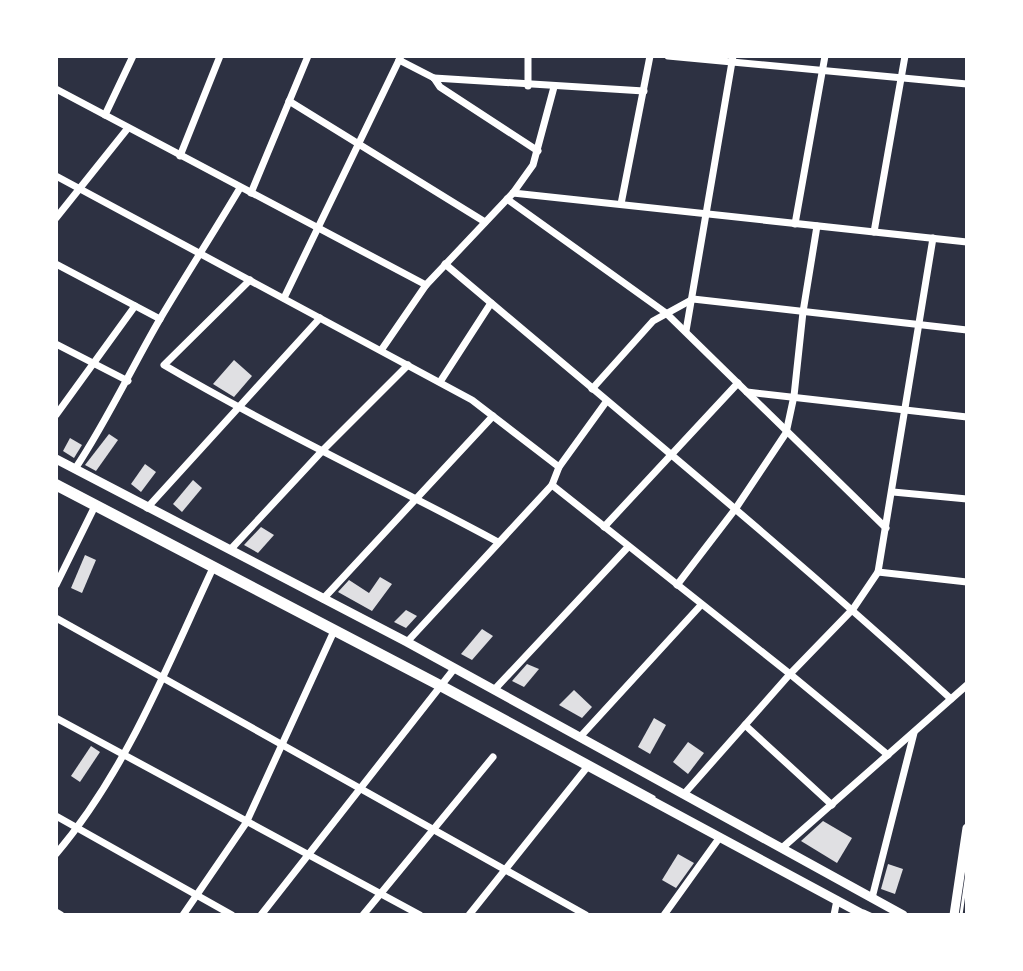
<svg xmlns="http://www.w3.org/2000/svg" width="1023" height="971" viewBox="0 0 1023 971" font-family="Quicksand,sans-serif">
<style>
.building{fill:#e0e0e3}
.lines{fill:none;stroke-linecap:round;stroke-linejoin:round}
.service{stroke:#fff;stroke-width:3}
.minor{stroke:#fff;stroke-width:7}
.secondary{stroke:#fff;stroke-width:9}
</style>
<rect width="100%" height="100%" fill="#2d3142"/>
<g class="building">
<polygon points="234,360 252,376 234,397 213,384"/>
<polygon points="109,434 118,440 96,471 85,465"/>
<polygon points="70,438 82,445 74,458 63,451"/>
<polygon points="145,464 156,472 141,492 131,484"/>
<polygon points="193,480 202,488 182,512 173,504"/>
<polygon points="261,527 274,535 258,553 244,545"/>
<polygon points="85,555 96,560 82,593 71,588"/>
<polygon points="380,577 392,584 372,611 338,592 349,580 369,593"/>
<polygon points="406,610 417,616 406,628 394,622"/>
<polygon points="482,629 493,636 472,660 461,654"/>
<polygon points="527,664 539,669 524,687 512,681"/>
<polygon points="574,690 592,707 582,718 559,705"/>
<polygon points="654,718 666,725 650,754 638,747"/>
<polygon points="688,742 704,753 688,774 673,762"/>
<polygon points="91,746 100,752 80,782 71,776"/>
<polygon points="823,821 852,838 837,863 801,841"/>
<polygon points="678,854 694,863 676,888 662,880"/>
<polygon points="888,864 903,869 895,894 881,889"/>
</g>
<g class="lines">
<g class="service">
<polyline points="56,480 444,683 654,797"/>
<polyline points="864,911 873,915"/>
<polyline points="961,915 967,873"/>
</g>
<g class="minor">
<polyline points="528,56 528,86"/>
<polyline points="668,56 967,84"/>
<polyline points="399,60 434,78 440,87 538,151"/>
<polyline points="434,78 644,91"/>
<polyline points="56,89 426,285"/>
<polyline points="289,101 485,222"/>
<polyline points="105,115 133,56"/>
<polyline points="180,156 220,56"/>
<polyline points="56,176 472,400 559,467"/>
<polyline points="251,193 308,56"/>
<polyline points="513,193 967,242"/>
<polyline points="507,199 666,313 886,528"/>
<polyline points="621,204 650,56"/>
<polyline points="56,218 128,128"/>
<polyline points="795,224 825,56"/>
<polyline points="874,232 905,56"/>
<polyline points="56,264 160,319"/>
<path d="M445,264c170,144 342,285 506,435"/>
<path d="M250,280l-86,85c109,64 223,117 334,177"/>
<polyline points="284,298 401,56"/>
<polyline points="686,331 733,56"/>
<polyline points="56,344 128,381"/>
<polyline points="382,349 426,285 513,193 533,165 554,87"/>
<polyline points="440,382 491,303"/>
<polyline points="592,389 653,321 693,299 967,330"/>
<polyline points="747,392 967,417"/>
<polyline points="56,415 135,306"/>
<path d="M75,469c32,-48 56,-100 85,-150 26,-44 54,-87 80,-131"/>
<polyline points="552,485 790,674 888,755"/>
<polyline points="893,492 967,499"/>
<polyline points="147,508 320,318"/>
<polyline points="604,527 738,383"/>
<polyline points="230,550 323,450 408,365"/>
<polyline points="878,572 967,582"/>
<polyline points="56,585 95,506"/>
<polyline points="677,585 736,508 786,433 794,396 803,312 817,226"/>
<polyline points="323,599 493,416"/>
<polyline points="56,618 586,915"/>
<polyline points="407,642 552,485 559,467 606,402"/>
<polyline points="494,690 628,547"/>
<polyline points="56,718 420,915"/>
<polyline points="745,725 832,805"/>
<polyline points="580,737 701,605"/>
<polyline points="684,794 790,674 853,609 878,572 933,238"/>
<polyline points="56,816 232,915"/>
<polyline points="782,848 967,685"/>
<path d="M56,854c71,-84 111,-188 157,-286"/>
<polyline points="872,898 914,733"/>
<polyline points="56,912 61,915"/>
<polyline points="183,915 246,823 334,631"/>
<polyline points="261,915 454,669"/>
<polyline points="363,915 493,757"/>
<polyline points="469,915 588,766"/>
<polyline points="664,915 720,837"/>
<polyline points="834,915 837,900"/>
</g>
<g class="secondary">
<polyline points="56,459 407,642 903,915"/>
<polyline points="56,486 441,687 864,915"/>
<polyline points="954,915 967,828"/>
</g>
</g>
<rect width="1023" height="971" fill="none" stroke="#ffffff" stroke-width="116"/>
</svg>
